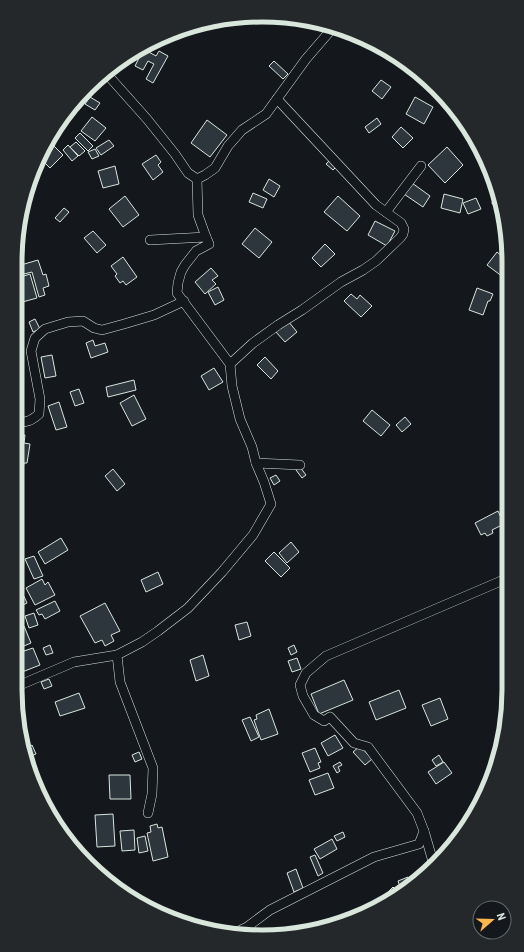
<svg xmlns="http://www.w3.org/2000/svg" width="524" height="952" viewBox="0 0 524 952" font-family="'Roboto Condensed',sans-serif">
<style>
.building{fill:#2c363c;stroke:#d8e6dc}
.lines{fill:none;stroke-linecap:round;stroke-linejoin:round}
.street-casing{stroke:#d8e6dc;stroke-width:10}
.street{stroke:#14181c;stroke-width:9}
.rim{fill:none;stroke:#d8e6dc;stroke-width:5}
</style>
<rect width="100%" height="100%" fill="#14181c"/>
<g class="building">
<polygon points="143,50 145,50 156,56 159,51 168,56 153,83 146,79 154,64 148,61 143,70 135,66"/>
<polygon points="274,61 288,74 283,79 269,66"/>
<polygon points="381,80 391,87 382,99 372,91"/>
<polygon points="90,97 100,103 95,110 85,104"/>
<polygon points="415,97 433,107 424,124 406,114"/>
<polygon points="92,117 106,128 95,141 81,131"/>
<polygon points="377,118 381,124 369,133 365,127"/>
<polygon points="207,120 227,135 210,157 191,143"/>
<polygon points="401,127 413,138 403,148 392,137"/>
<polygon points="80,133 93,146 88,151 75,138"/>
<polygon points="109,140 114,146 101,155 96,148"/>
<polygon points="76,142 85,151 79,156 70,147"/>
<polygon points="52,144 63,155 50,168 40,158 41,154"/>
<polygon points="68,145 78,156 72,161 63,150"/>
<polygon points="447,147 463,165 445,183 428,165"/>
<polygon points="95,149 99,156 92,159 88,152"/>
<polygon points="156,155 161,162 158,165 163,172 153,180 142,164"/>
<polygon points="330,160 337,166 333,170 326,164"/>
<polygon points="115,166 119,184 103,188 98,171"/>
<polygon points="269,179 280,186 274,197 263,190"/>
<polygon points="412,183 430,196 423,207 404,194"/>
<polygon points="253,193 267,199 263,208 249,202"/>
<polygon points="444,194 463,199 460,213 441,208"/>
<polygon points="125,196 139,215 123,227 109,209"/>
<polygon points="338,196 360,216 347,231 324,212"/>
<polygon points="493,196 498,196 500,205 492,204"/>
<polygon points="476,198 481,209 468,214 463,203"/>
<polygon points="64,208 69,212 60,222 55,218"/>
<polygon points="375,221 395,231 387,246 368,235"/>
<polygon points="255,228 272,242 259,258 242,244"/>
<polygon points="93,231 106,245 97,253 84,238"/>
<polygon points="325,244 335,254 321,267 312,258"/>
<polygon points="497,252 507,260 507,272 503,277 487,265"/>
<polygon points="123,257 137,277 126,285 123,281 120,283 115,276 117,274 111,266"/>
<polygon points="38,260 43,275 46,274 49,286 43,288 45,295 39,297 32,272 24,274 21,265"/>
<polygon points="211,268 218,276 212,280 216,284 205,294 195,282"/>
<polygon points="15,270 18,278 30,274 37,298 15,304"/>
<polygon points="218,287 224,300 215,305 208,292"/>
<polygon points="477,288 493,294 490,301 488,301 483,315 469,310"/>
<polygon points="351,294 357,299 360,295 372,306 361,317 344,301"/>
<polygon points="35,319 40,329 33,332 29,322"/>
<polygon points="288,321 297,332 285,342 275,331"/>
<polygon points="93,340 95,346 105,343 108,352 91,358 86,343"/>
<polygon points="52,355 56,376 45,378 41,357"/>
<polygon points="265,357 278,371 271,379 257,365"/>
<polygon points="214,368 223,382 209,390 201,376"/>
<polygon points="134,380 136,390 108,397 106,387"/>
<polygon points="79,389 84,403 75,406 70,392"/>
<polygon points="134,395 146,419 132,426 120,403"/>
<polygon points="59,402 67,427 56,430 48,406"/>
<polygon points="372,410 390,425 381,436 363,421"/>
<polygon points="405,417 411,424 402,432 396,425"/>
<polygon points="15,434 25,435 24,443 30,444 27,463 24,463 23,469 15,468"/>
<polygon points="300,467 306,475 302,478 296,470"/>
<polygon points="113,469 125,484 117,491 105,476"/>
<polygon points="276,475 280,481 274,485 270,478"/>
<polygon points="498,511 504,524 492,530 493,533 487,536 485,533 481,535 475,523"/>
<polygon points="61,538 68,550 45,564 38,552"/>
<polygon points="291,542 299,552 287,563 279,553"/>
<polygon points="274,552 290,568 281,577 265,561"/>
<polygon points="34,556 43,576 34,579 25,559"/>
<polygon points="158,572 163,584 146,592 141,580"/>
<polygon points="15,577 27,603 15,609"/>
<polygon points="42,579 45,585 48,582 55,595 35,605 26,588"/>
<polygon points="55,601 60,611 45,619 42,614 39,615 36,610"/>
<polygon points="105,603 120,631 111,635 114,641 105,646 102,640 95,643 80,616"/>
<polygon points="34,613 38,625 29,628 25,616"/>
<polygon points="247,622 251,636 239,640 235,625"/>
<polygon points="24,626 31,643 19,648 15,639 15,629"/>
<polygon points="50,645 53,653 46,655 43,648"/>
<polygon points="294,645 297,652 291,655 288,648"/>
<polygon points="33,648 40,665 17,674 15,670 15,657 16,657 15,654"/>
<polygon points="203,655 209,676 196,681 190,660"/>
<polygon points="297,658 301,669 292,672 288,661"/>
<polygon points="49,679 52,686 44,689 41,682"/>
<polygon points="344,680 353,700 319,714 311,694"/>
<polygon points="399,690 406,708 376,720 369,702"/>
<polygon points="79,693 85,708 60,716 55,702"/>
<polygon points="440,698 448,719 431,726 422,705"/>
<polygon points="269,709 278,734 261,740 254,720 257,719 256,715"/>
<polygon points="250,717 259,737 251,741 242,720"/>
<polygon points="335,735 343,748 328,756 321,743"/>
<polygon points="32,745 36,754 26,758 25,749"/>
<polygon points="360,746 372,759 365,765 353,752"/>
<polygon points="315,748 321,762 318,763 320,768 310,772 302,753"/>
<polygon points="139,752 142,759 135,762 132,755"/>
<polygon points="439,755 443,762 436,766 432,760"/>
<polygon points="340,762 342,765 338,767 340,771 337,773 333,766"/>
<polygon points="444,762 452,773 436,784 428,772"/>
<polygon points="328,773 334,788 315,795 309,780"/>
<polygon points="109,775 130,775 131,799 110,799"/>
<polygon points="113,814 115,846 97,847 95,815"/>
<polygon points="157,824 158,828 162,827 168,857 153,861 147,833 151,832 150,826"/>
<polygon points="134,830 135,850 122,851 120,831"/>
<polygon points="343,832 345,837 337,841 334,836"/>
<polygon points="145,836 148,851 139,853 137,838"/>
<polygon points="332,839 337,849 320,859 314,849"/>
<polygon points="315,855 323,873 318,876 310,857"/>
<polygon points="296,869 303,888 294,892 287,873"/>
<polygon points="408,877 410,885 401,890 398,881"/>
<polygon points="393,887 398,892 391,897 387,893"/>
</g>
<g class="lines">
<defs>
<g id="street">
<polyline points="106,73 147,119 175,154 188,173 197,179 205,175 215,168 228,146 242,130 266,114 306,59 331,30"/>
<polyline points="197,179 198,215 206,237"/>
<polyline points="386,212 421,166"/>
<polyline points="230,364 253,343 278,325 302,310 341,282 363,270 376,261 400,238 403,234 404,229 401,223 376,205 277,99"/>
<path d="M15,422c11,1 16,-1 24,-8l1,-15 -9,-48 4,-13 10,-9 23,-7 15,-1 11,7 8,2 22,-6 30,-9 30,-14"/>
<polyline points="256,463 300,465"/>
<polyline points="117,655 120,682 153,768 152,794 148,813"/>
<polyline points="15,689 20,685 74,662 117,655 142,642 158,631 188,608 222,572 253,535 271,504 264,482 256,463 252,447 240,419 232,386 230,364 177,293 178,283 181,272 185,265 196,251 209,244 206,237 150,240"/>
<polyline points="424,831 434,865"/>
<polyline points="237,932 247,927 270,910 374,857 419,844 424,831 417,813 368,747 354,743 330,717 324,721 314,715 303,696 300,685 306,673 326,656 508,578"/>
</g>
</defs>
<use href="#street" class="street-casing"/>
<use href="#street" class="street"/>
</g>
<path d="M0 0H524V952H0ZM262 22H262A240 240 0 0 1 502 262V690A240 240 0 0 1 262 930H262A240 240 0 0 1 22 690V262A240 240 0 0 1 262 22Z" fill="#24282b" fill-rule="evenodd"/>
<path class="rim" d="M262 22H262A240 240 0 0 1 502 262V690A240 240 0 0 1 262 930H262A240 240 0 0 1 22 690V262A240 240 0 0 1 262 22Z"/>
<g transform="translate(492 920) rotate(70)"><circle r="19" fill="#14181c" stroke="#626a69"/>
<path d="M0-3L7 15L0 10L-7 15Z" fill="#ffb74d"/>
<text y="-6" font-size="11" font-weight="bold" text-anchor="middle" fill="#d8e6dc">N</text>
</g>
</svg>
